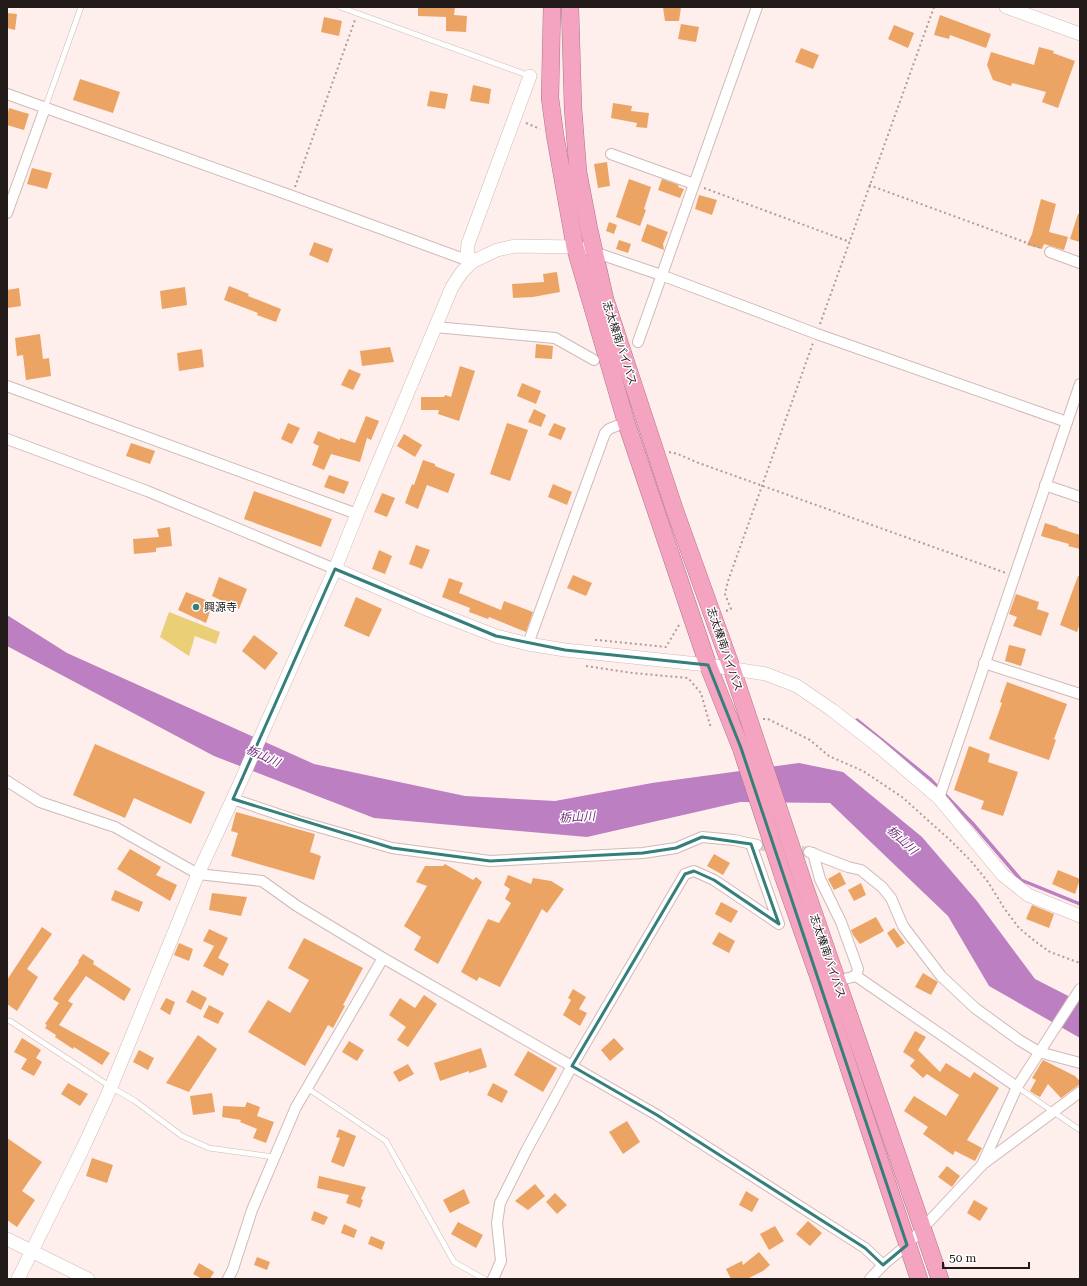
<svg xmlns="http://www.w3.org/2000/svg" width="1087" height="1286" viewBox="0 0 1087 1286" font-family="'Roboto Serif','Noto Sans JP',serif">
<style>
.green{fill:#eacf77}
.water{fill:#bb7fc2}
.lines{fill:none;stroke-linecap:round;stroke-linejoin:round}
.stream{stroke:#bb7fc2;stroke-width:3.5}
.building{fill:#eca465}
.street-tunnel{stroke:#ddcecc;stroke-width:10;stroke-dasharray:10 5;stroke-linecap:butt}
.lane-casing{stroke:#cebbb8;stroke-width:6}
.street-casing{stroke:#cebbb8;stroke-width:12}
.secondary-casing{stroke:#cebbb8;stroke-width:14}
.highway-casing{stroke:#aa7487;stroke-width:18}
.path{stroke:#ab9e9c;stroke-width:2;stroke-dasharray:2 3;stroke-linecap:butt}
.lane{stroke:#fff;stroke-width:5}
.street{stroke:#fff;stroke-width:10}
.secondary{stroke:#fff;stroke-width:13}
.highway{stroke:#f4a4c1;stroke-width:17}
.marked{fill:none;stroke:#367e7a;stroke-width:3;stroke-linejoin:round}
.poi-dot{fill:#367e7a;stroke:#fff;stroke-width:1.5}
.labels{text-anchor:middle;stroke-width:3;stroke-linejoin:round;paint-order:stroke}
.street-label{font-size:11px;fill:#221b1a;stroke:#fff}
.poi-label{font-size:11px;fill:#221b1a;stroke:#fff;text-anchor:start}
.water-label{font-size:12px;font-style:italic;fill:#742c7d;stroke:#fff}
</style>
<rect width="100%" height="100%" fill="#feeeec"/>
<polygon class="green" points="169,612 220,632 216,644 195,636 189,656 160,637"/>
<polygon class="water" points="7,615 67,653 314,764 465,796 555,801 652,783 799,763 843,772 922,837 977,901 1035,979 1080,1002 1080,1038 989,986 948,916 830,803 740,802 587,837 374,818 214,756 7,646"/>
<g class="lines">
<polyline class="stream" points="857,720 930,779 973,824 1021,880 1080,904"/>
</g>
<g class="building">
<polygon points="418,7 455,7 454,15 467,16 466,32 446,31 446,17 418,16"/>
<polygon points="663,7 681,7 679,21 665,21"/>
<polygon points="7,13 17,14 15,30 7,28"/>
<polygon points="940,15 991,34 986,48 950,35 949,39 934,35"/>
<polygon points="324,17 342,21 339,36 321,32"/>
<polygon points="681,24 699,27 696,42 678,39"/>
<polygon points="894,25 914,33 908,48 888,39"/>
<polygon points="1039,47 1054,51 1053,53 1075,61 1058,108 1042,102 1046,92 1012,83 1011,86 993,80 987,65 991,52 1034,65"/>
<polygon points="801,48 819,55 813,69 795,62"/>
<polygon points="80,79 120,92 113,113 73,100"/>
<polygon points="473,85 491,89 489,104 470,101"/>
<polygon points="430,91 448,94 445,109 427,106"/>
<polygon points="613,103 632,106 631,111 649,113 647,128 636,127 637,123 611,118"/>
<polygon points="9,108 29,114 24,130 7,125 7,116"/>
<polygon points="607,162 610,186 598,188 594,164"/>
<polygon points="32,168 52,173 47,189 27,184"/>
<polygon points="629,179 651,187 644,209 646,210 640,226 616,217"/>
<polygon points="662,179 679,185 678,187 684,189 680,198 658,190"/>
<polygon points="699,195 717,200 712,215 695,209"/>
<polygon points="1041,199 1056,204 1049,232 1068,237 1064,250 1044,244 1042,249 1027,245 1032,234"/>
<polygon points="1078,214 1080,214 1080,242 1070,239"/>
<polygon points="609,222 617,225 614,234 606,231"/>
<polygon points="647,224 668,232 663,244 664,250 641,241"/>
<polygon points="619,240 631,244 628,253 616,249"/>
<polygon points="314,242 333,249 328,263 309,255"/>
<polygon points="557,272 560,292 533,297 513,298 512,284 544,282 543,274"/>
<polygon points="229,286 249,294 248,296 281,309 276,322 257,315 258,313 224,300"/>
<polygon points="185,287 187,305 162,309 160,291"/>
<polygon points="19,288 21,306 7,308 7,290"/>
<polygon points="40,334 43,359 49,358 51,376 26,380 23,355 17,356 15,338"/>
<polygon points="536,344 553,346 552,359 535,358"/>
<polygon points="390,347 394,362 362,366 360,351"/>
<polygon points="202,349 204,367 179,371 177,353"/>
<polygon points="460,366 475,371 459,421 438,414 439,410 421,410 421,397 444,397 445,395 451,397"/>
<polygon points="349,369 361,374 353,390 341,385"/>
<polygon points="522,383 541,391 536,404 517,396"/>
<polygon points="534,409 546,415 541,427 528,422"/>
<polygon points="366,416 379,421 371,440 367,438 360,462 331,454 324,470 312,465 319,446 313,443 318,431 340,440 340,438 355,443"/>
<polygon points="288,423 300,428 292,444 281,439"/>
<polygon points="507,423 528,430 510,481 490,474"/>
<polygon points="554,423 566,428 561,440 548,435"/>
<polygon points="404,434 422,445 415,457 397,446"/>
<polygon points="131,443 155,451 150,464 126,456"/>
<polygon points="423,460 435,464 435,466 455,474 448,493 427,485 418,509 405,503 412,484 414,485"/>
<polygon points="329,475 349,482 344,494 324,487"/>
<polygon points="553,484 572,492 567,505 548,497"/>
<polygon points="254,491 332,519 321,547 244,519"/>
<polygon points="382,493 395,498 387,517 374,512"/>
<polygon points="1045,523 1058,527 1058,528 1080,535 1080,549 1068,546 1069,544 1041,536"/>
<polygon points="170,527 172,546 156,548 156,552 134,554 133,539 159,537 157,529"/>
<polygon points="416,545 430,550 422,569 409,564"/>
<polygon points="379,550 392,556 385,574 372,569"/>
<polygon points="573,575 592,583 586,596 567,588"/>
<polygon points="1078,576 1080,576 1080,623 1077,632 1060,625"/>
<polygon points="219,577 247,589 239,609 212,596"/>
<polygon points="449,578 463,583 459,593 501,610 504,601 533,612 526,632 489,617 488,619 469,612 470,608 442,597"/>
<polygon points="186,592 213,603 206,623 178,610"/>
<polygon points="1016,594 1039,602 1037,609 1049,613 1041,636 1013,626 1017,617 1009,614"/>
<polygon points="356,597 382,609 369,637 344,626"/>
<polygon points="254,635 278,653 265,670 242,651"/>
<polygon points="1009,645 1026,649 1021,666 1005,661"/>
<polygon points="1007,682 1067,704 1054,739 1056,740 1049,760 989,739 1002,703 1000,702"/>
<polygon points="95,744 205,792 191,824 134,798 125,818 73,795"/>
<polygon points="969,746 990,754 988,762 1018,772 1003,816 981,809 984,801 954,790"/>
<polygon points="236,812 315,834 310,852 321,856 314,880 231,856 238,833 231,831"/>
<polygon points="130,849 161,867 156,875 177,885 170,901 117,869"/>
<polygon points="714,854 730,863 723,875 707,866"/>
<polygon points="445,864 473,880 476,877 482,882 438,964 414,950 421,937 404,926 427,886 416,882 425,866 443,866"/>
<polygon points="1058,870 1080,879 1075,894 1052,884"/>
<polygon points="840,872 846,884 834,890 828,879"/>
<polygon points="508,875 531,884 533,878 551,881 564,889 547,913 542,909 500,987 479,977 477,981 461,972 488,919 499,923 511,903 505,899 510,889 504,885"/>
<polygon points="861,883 866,895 854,901 848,890"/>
<polygon points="115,890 143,902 139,912 111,900"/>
<polygon points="212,893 247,897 241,916 209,910"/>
<polygon points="721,902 738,911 731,923 715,914"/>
<polygon points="1032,905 1054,914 1049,928 1026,919"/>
<polygon points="876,917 884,931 860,944 853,935 851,930"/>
<polygon points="42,927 52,934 27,969 38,977 17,1011 7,1004 7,980"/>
<polygon points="894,928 905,943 897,948 887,933"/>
<polygon points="209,929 228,938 218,958 229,964 223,976 203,966 214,946 203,941"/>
<polygon points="719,932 735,941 729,953 712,944"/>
<polygon points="304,938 363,968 343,1005 345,1006 333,1028 328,1025 305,1066 248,1032 268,1000 290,1013 309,980 288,968"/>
<polygon points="179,943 193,949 189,961 174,955"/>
<polygon points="83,954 94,961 93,964 131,989 124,1001 86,976 68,1001 73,1004 59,1025 110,1053 102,1065 74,1047 73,1049 55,1037 56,1035 45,1028 47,1025 45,1024 59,1003 53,999 79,962 78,961"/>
<polygon points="923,973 938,982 931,995 915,987"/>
<polygon points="573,989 586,997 579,1009 587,1013 580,1026 563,1015 571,1000 568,998"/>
<polygon points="192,990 207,998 201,1010 186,1002"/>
<polygon points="424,995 437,1004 408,1047 397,1040 406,1027 389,1015 400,998 415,1008"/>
<polygon points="166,998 175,1002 170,1015 160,1009"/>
<polygon points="209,1005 224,1013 218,1024 203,1017"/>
<polygon points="915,1031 926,1037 918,1050 940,1072 946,1063 970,1078 974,1072 999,1088 967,1140 982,1148 975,1161 955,1151 953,1155 923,1134 928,1127 904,1111 914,1096 946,1116 959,1095 927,1074 923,1078 910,1066 915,1060 903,1052"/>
<polygon points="198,1035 217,1049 189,1092 166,1083"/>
<polygon points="22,1038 41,1050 36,1058 42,1062 34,1076 21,1069 27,1059 14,1052"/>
<polygon points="614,1038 624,1049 610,1061 601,1050"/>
<polygon points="349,1041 364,1050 357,1061 342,1052"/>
<polygon points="481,1048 487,1067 469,1073 469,1071 440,1081 434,1063"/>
<polygon points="139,1050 154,1058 148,1070 133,1062"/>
<polygon points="528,1051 557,1068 543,1092 514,1075"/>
<polygon points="1043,1060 1075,1076 1080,1081 1080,1084 1061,1098 1048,1084 1040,1097 1036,1095 1030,1091 1036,1080 1032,1078"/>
<polygon points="408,1064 414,1074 399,1082 393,1072"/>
<polygon points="68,1083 88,1094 80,1106 61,1094"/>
<polygon points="493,1083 508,1091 502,1103 487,1095"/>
<polygon points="212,1093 215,1112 193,1115 190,1096"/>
<polygon points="247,1102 260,1107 257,1116 274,1122 266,1143 253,1138 257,1129 240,1122 241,1120 222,1117 223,1106 245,1107"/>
<polygon points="627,1121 640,1142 623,1154 609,1132"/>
<polygon points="339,1129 356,1136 344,1167 331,1162 340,1138 336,1137"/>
<polygon points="7,1138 42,1162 22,1191 35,1200 17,1227 7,1220"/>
<polygon points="92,1158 113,1165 107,1183 86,1176"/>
<polygon points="947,1166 960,1176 952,1187 938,1177"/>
<polygon points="319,1176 366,1187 361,1199 363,1200 360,1208 346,1203 349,1195 317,1188"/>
<polygon points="535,1184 545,1196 528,1210 515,1201"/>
<polygon points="464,1189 470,1203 450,1213 443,1200"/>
<polygon points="746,1191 759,1199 752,1212 739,1205"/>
<polygon points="555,1193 567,1205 557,1214 546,1202"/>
<polygon points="974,1200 988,1208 980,1221 967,1213"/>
<polygon points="314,1211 328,1217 324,1225 311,1220"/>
<polygon points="808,1221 822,1233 810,1246 796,1234"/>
<polygon points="458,1222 483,1235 476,1248 451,1234"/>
<polygon points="344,1224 357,1230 354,1238 341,1233"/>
<polygon points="775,1226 784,1241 769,1250 760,1234"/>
<polygon points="371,1236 385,1242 382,1250 368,1244"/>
<polygon points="759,1252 770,1265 763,1271 747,1279 731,1279 726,1269 742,1261 743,1265"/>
<polygon points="257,1257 270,1262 267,1270 254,1265"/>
<polygon points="199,1263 214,1272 210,1279 202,1279 193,1274"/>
</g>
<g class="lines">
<polyline class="street-tunnel" points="757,845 809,852"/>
<defs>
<g id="lane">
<polyline points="340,7 530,76"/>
<polyline points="45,108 81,7"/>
<polyline points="10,1021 111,1087 135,1101 182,1136 209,1148 274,1157"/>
<polyline points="1017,1087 1080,1130"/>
<polyline points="307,1088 386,1141 454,1262 484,1279"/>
</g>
<g id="street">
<polyline points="7,94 292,196 472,262"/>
<polyline points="611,154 694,184"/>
<polyline points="7,213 45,108"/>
<polyline points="594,252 661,275 817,334 1067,422"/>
<polyline points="1050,252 1080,263"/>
<polyline points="435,327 555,338 594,360"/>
<polyline points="638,342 757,7"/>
<polyline points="7,386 357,514"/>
<polyline points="7,439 147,491 335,569"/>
<polyline points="1045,485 1080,497"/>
<polyline points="528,644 605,433 609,429 626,422"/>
<polyline points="984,663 1080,694"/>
<polyline points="7,781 40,802 115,827 198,874 262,881 297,906 383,958 657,1115 865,1248 883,1265"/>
<polyline points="939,798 1080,384"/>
<polyline points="233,799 298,821 392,848 490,861 643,853 676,848 702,837 734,840 757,845"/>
<polyline points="809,852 848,867 861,870 882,887 891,898 903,926 941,976 975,1008 1019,1040 1039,1052 1080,1063"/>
<polyline points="813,853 820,879 841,922 858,969 856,976"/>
<polyline points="837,981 856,976 1017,1087"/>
<polyline points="983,1164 1080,1092"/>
<polyline points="228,1279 233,1269 252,1210 296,1107 383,958"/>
<polyline points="493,1279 501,1261 497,1223 500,1203 526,1151 572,1066 685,874 694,871 714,880 779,924 751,844"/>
<polyline points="870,1279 883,1265 907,1245 982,1165 1017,1087 1080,989"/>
</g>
<g id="secondary">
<polyline points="1006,7 1080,34"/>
<polyline points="472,262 467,253 468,244 530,76"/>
<polyline points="335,569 429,610 496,636 528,644 565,650 708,665 766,674 797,686 832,710 877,745 939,798 1003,875 1028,895 1080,916"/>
<polyline points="7,1239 88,1279"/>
<polyline points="18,1279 83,1148 111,1087 198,874 236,792 335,569 357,514 452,287 462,272 472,262 497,250 515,246 575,247 584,249"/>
</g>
<g id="highway">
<polyline points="552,7 550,98 555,135 575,247 626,422 708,665 741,748 783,876 820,981 919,1279"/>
<polyline points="570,7 573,108 578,172 589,229 605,299 675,511 732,669 803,882 940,1279"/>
</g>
</defs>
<use href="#lane" class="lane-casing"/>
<use href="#street" class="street-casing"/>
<use href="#secondary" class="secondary-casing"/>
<use href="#highway" class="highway-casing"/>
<g class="path">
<polyline points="526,123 540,129"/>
<polyline points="869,185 1041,248"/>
<polyline points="295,187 355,20"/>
<polyline points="704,188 850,242"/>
<polyline points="820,324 934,7"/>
<polyline points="669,452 678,454 696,462 1006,573"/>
<polyline points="726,611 731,609 725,594 728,581 813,343"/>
<polyline points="595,640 598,640 666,647 679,625"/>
<polyline points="586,666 633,673 688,678 701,693 710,725 714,724"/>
<polyline points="763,719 768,719 810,740 829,756 863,771 902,797 950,840 971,861 988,882 1004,908 1019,928 1036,942 1050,952 1080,963"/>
</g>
<use href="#lane" class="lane"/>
<use href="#street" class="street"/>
<use href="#secondary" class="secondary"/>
<use href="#highway" class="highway"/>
</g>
<path class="marked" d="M335,569l161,67 69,14 143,15 33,83 166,497 -24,20 -18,-17 -208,-133 -85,-49 113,-192 9,-3 20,9 65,44 -28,-80 -49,-7 -26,11 -33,5 -153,8 -98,-13 -159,-49z"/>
<circle class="poi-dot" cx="196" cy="607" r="4"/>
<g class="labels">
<g class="street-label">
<text transform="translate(620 343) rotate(72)" y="4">志太榛南バイパス</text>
<text transform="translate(725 649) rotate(71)" y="4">志太榛南バイパス</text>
<text transform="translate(828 956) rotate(71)" y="4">志太榛南バイパス</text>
</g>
<g class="poi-label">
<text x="204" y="611">興源寺</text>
</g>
<g class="water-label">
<text transform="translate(263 756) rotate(24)" y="4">栃山川</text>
<text transform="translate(577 817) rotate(-3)" y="4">栃山川</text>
<text transform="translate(902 840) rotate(43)" y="4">栃山川</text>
</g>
</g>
<rect width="1087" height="1286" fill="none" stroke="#221b1a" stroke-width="16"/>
<path d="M943 1262v6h86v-6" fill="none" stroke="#221b1a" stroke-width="2"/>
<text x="949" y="1262" font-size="12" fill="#221b1a" stroke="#ffffff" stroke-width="3" paint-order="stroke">50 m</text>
</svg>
